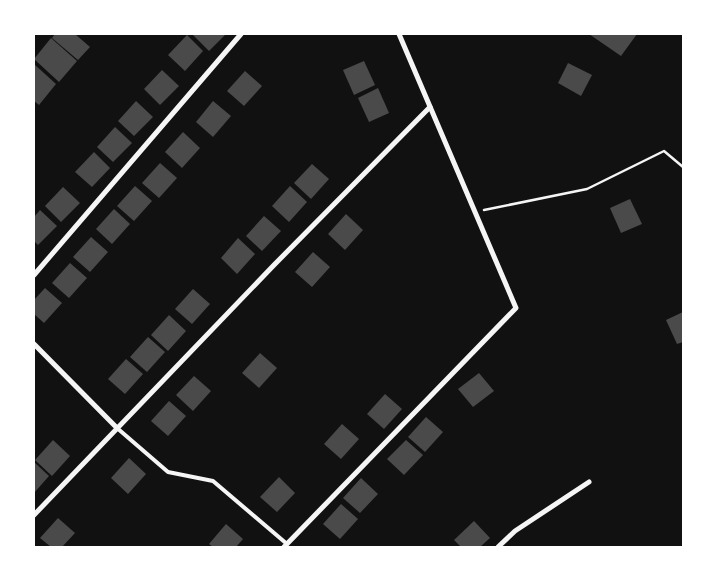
<svg xmlns="http://www.w3.org/2000/svg" width="717" height="581" viewBox="0 0 717 581" font-family="Inter,sans-serif">
<style>
.building{fill:#4a4a4a}
.lines{fill:none;stroke-linecap:round;stroke-linejoin:round}
.path{stroke:#f5f5f5;stroke-width:2.5}
.service{stroke:#f5f5f5;stroke-width:4}
.minor{stroke:#f5f5f5;stroke-width:5}
</style>
<rect width="100%" height="100%" fill="#111"/>
<g class="building">
<polygon points="55,34 75,34 90,47 78,60 52,38"/>
<polygon points="194,34 226,34 209,51 193,35"/>
<polygon points="589,34 637,34 621,56"/>
<polygon points="187,35 203,51 185,71 168,55"/>
<polygon points="51,38 77,61 59,82 34,59"/>
<polygon points="364,61 375,85 354,95 343,70"/>
<polygon points="568,63 592,75 581,96 558,83"/>
<polygon points="34,64 56,84 39,105 34,101"/>
<polygon points="162,70 179,86 160,105 144,89"/>
<polygon points="245,71 262,86 244,106 227,91"/>
<polygon points="378,88 389,113 369,122 358,98"/>
<polygon points="136,101 153,117 134,136 118,121"/>
<polygon points="213,101 231,116 213,137 196,122"/>
<polygon points="115,127 132,143 113,162 97,147"/>
<polygon points="183,132 200,148 182,168 165,152"/>
<polygon points="94,152 110,168 92,187 75,172"/>
<polygon points="160,163 177,178 159,198 142,183"/>
<polygon points="312,164 329,179 311,199 294,183"/>
<polygon points="135,186 152,201 134,221 117,206"/>
<polygon points="290,186 307,202 289,222 272,206"/>
<polygon points="63,187 80,203 61,222 45,206"/>
<polygon points="630,199 642,224 621,233 610,208"/>
<polygon points="114,209 130,224 112,244 96,229"/>
<polygon points="40,210 57,226 38,245 34,241 34,217"/>
<polygon points="346,214 363,230 345,250 328,234"/>
<polygon points="264,216 281,231 262,251 246,236"/>
<polygon points="91,237 108,252 90,272 73,257"/>
<polygon points="238,238 255,254 237,274 221,258"/>
<polygon points="313,252 330,267 312,287 295,272"/>
<polygon points="70,263 87,278 69,298 52,283"/>
<polygon points="45,288 62,303 44,323 34,314 34,300"/>
<polygon points="193,289 210,304 192,324 175,309"/>
<polygon points="683,312 683,342 677,344 666,320"/>
<polygon points="169,315 186,331 168,351 151,335"/>
<polygon points="148,337 165,352 147,372 130,357"/>
<polygon points="260,353 277,368 259,388 242,373"/>
<polygon points="126,359 143,374 125,394 108,379"/>
<polygon points="479,373 494,391 473,407 458,389"/>
<polygon points="194,376 211,391 193,411 176,395"/>
<polygon points="385,394 402,409 384,429 367,414"/>
<polygon points="169,401 186,416 168,436 151,421"/>
<polygon points="426,417 443,432 425,452 408,437"/>
<polygon points="342,424 359,439 341,459 324,444"/>
<polygon points="53,440 70,456 52,476 35,460"/>
<polygon points="406,440 423,455 404,475 387,459"/>
<polygon points="129,458 146,474 128,494 111,478"/>
<polygon points="34,462 49,476 34,493"/>
<polygon points="279,477 295,493 277,512 260,497"/>
<polygon points="361,478 378,494 360,513 343,498"/>
<polygon points="341,504 358,519 340,539 323,524"/>
<polygon points="58,518 75,533 62,547 51,547 40,538"/>
<polygon points="474,521 490,538 480,547 461,547 454,540"/>
<polygon points="226,524 243,539 236,547 213,547 209,544"/>
</g>
<g class="lines">
<polyline class="path" points="484,210 587,189 664,151 683,167"/>
<polyline class="service" points="117,428 168,472 213,481 287,544"/>
<g class="minor">
<polyline points="34,275 241,34"/>
<polyline points="34,344 117,428"/>
<polyline points="34,515 274,265 430,107"/>
<polyline points="284,547 516,308 399,34"/>
<polyline points="498,547 515,531 589,482"/>
</g>
</g>
<rect width="717" height="581" fill="none" stroke="#ffffff" stroke-width="70"/>
</svg>
